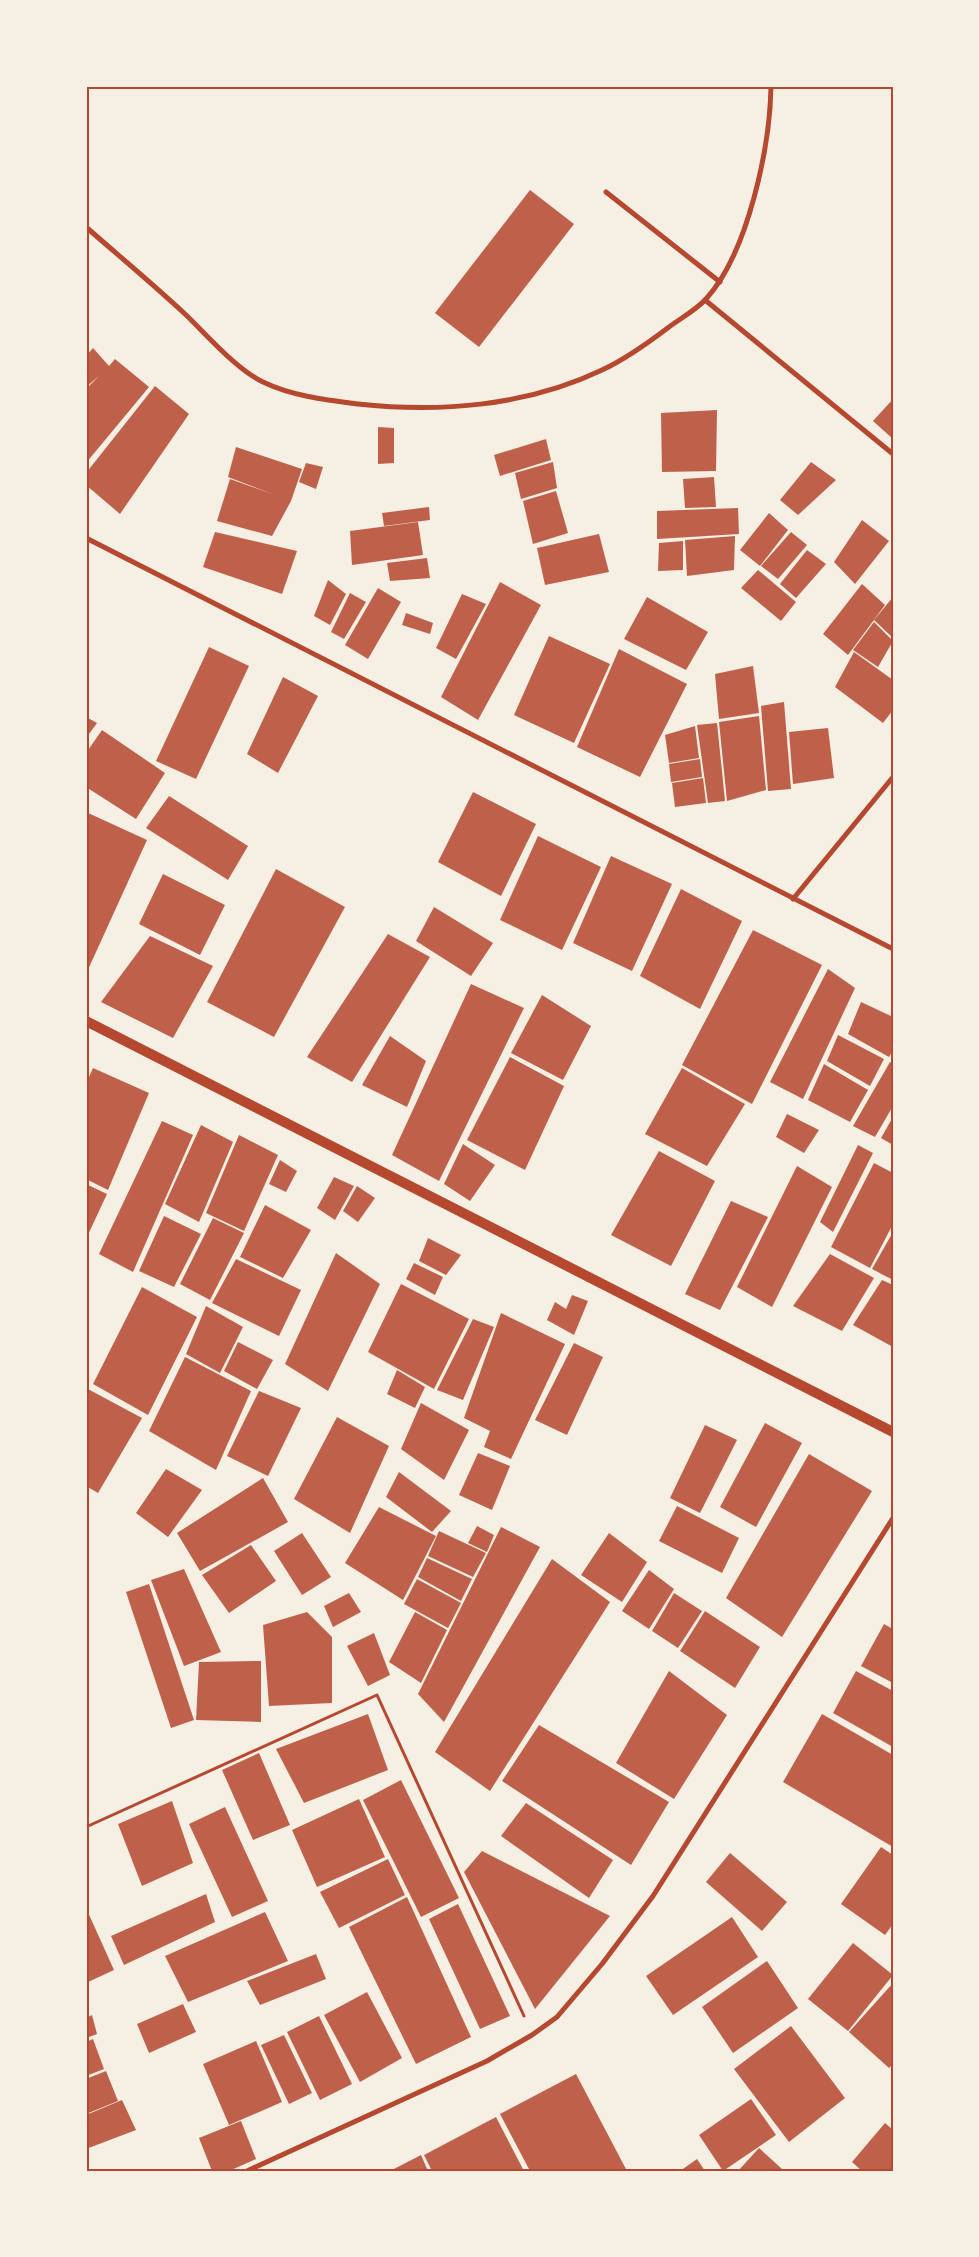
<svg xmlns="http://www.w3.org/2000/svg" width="979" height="2257" viewBox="0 0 979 2257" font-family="Jost,sans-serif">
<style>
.building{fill:#bf614a}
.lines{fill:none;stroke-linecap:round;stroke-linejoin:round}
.path{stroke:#b5482f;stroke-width:3}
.minor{stroke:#b5482f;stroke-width:5}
.secondary{stroke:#b5482f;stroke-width:10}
.neatline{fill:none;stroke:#b5482f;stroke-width:2}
</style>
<rect width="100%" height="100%" fill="#f6efe4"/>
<g class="building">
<polygon points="530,190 574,224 479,347 435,313"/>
<polygon points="93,348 109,366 115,359 149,387 86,463 86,389 99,376 86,387 86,356"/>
<polygon points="155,386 189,414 120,514 86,485 86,473"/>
<polygon points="893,399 893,439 873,421"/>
<polygon points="717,410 716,471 662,472 661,413"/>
<polygon points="378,427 394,428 394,463 378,464"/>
<polygon points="546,439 551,460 500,476 494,455"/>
<polygon points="236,447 302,469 291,501 272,536 217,521 230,479 275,495 228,477"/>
<polygon points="553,462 557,488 521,499 515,473"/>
<polygon points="811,462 836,480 798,515 780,500"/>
<polygon points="306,463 323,467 316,489 299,482"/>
<polygon points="714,477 716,507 685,508 683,479"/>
<polygon points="556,491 568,533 533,544 523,501"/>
<polygon points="429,507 430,520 384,526 382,513"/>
<polygon points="738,508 739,534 657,539 657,511"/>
<polygon points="769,513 788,530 760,566 740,550"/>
<polygon points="862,520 889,541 855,584 834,562"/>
<polygon points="418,522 423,555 352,565 350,531"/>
<polygon points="215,532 297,551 282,594 203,567"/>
<polygon points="791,532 807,545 778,579 761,566"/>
<polygon points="599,534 609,572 545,585 537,548"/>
<polygon points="735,536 734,570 687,576 685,540"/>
<polygon points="683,541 683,570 658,571 659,543"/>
<polygon points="807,550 826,564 796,598 780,584"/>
<polygon points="427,558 430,578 390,581 387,563"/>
<polygon points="758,570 796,602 781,621 741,588"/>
<polygon points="328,580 346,594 330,625 314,616"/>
<polygon points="500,582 541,605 478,720 441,697"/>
<polygon points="862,584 885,605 848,655 823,634"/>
<polygon points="378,588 401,602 368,659 345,645"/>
<polygon points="350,593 366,602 344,639 331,632"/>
<polygon points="462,594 486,604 456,659 436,648"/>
<polygon points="647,597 708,632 686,670 624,639"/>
<polygon points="893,597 893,638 874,620"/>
<polygon points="406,613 433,623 430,634 402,625"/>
<polygon points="874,622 893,641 878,667 853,650"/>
<polygon points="549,636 610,664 574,743 514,715"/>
<polygon points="209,647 249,666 196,779 156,761"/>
<polygon points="619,649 687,684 640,777 577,747"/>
<polygon points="854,652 893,680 893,710 883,723 835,687"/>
<polygon points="753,666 759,713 719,719 715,674"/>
<polygon points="283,677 318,696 278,773 247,754"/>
<polygon points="784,702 791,789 768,791 761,706"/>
<polygon points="759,716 766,790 727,801 719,722"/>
<polygon points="86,717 97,723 86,738"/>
<polygon points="717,723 725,801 708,803 697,725"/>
<polygon points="695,726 699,758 669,763 665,735"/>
<polygon points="828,728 834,778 793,784 789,732"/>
<polygon points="102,730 165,773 136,819 86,787 86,753"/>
<polygon points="700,759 702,777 671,782 669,764"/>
<polygon points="703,778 706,803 675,807 672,783"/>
<polygon points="473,792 536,824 501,896 438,862"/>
<polygon points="169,796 248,846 228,880 146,828"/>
<polygon points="86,812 147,840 86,974"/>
<polygon points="538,836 601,867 562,950 500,920"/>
<polygon points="611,856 672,884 632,971 573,943"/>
<polygon points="276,869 345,907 274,1037 207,1002"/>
<polygon points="163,874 225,905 200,955 139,924"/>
<polygon points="681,889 742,921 700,1009 640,976"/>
<polygon points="434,907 493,943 471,976 416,941"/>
<polygon points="753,930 822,965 752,1104 682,1065"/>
<polygon points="388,934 430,957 352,1082 307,1057"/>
<polygon points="150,936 213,966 173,1038 101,1002"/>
<polygon points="828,969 855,988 803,1099 770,1082"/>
<polygon points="471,984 524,1008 439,1181 392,1155"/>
<polygon points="542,995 591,1026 563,1080 511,1053"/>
<polygon points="861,1002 893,1017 893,1050 889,1057 848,1034"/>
<polygon points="838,1035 884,1059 870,1086 827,1061"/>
<polygon points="390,1036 426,1061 407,1107 362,1085"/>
<polygon points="510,1057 564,1086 525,1170 467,1140"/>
<polygon points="890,1062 893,1063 893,1106 875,1137 853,1126"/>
<polygon points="824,1064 868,1090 850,1122 808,1100"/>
<polygon points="93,1068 149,1093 108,1190 86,1179 86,1084"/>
<polygon points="682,1068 745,1104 707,1166 645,1134"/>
<polygon points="787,1114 819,1130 804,1153 776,1137"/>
<polygon points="893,1117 893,1145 881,1138"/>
<polygon points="162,1121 193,1135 133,1272 99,1254"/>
<polygon points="201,1125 233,1142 199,1222 165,1204"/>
<polygon points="239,1135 278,1155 244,1231 206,1213"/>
<polygon points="463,1144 495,1165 470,1201 444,1184"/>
<polygon points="858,1145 873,1153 833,1232 820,1222"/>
<polygon points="659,1151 715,1181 671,1266 611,1235"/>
<polygon points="280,1160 297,1171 286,1192 269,1184"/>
<polygon points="874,1163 893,1173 893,1224 870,1268 831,1247"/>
<polygon points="797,1166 832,1187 772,1307 737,1287"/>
<polygon points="334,1177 354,1186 335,1220 317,1208"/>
<polygon points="86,1184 107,1194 86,1239"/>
<polygon points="357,1186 375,1198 358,1222 343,1211"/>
<polygon points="731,1201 768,1217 720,1310 685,1294"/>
<polygon points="265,1205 311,1230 283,1278 240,1257"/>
<polygon points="164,1216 201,1234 174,1287 139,1271"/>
<polygon points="213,1218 244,1233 210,1300 180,1284"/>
<polygon points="893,1232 893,1280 872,1269"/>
<polygon points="428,1238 461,1255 446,1275 419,1261"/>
<polygon points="336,1253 380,1284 328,1391 285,1364"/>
<polygon points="830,1254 874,1278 842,1331 793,1306"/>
<polygon points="236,1259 301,1290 279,1336 212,1303"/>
<polygon points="414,1263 443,1277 435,1295 406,1279"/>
<polygon points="882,1280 893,1285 893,1347 853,1325"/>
<polygon points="401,1284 469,1319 434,1389 368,1352"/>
<polygon points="142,1287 197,1317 148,1415 93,1384"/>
<polygon points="572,1295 588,1301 574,1335 547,1320 555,1302 566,1309"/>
<polygon points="206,1306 243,1327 220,1373 186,1354"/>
<polygon points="501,1313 565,1344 511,1459 484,1447 490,1431 464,1418"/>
<polygon points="473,1319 494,1327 463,1400 437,1390"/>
<polygon points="238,1342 273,1360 257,1389 224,1371"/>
<polygon points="574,1343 603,1357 567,1435 535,1420"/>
<polygon points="185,1357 251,1391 216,1470 149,1431"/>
<polygon points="397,1370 425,1387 415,1408 387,1394"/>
<polygon points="86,1388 142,1418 98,1493 86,1486"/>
<polygon points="259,1391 301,1408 268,1476 227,1456"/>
<polygon points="421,1403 469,1430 444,1480 401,1449"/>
<polygon points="337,1417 389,1446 350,1533 294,1499"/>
<polygon points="765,1423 802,1443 756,1527 720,1507"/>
<polygon points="705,1425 737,1440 700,1513 670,1498"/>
<polygon points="478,1453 510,1466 492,1510 459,1495"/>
<polygon points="809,1454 872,1491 782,1637 726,1598"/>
<polygon points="166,1469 202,1490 168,1537 136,1513"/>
<polygon points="399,1472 451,1511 432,1532 386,1497"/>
<polygon points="263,1478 288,1522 200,1571 177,1533"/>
<polygon points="677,1506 739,1538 722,1573 659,1541"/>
<polygon points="379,1507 436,1536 403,1600 345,1563"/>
<polygon points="477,1526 494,1535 487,1552 468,1543"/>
<polygon points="501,1527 540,1547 444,1722 418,1694"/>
<polygon points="439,1531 486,1553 473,1577 428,1556"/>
<polygon points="302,1533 331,1577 302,1595 274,1551"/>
<polygon points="609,1533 647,1562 622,1602 581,1575"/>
<polygon points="251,1545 276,1581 229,1613 202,1575"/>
<polygon points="427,1558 472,1579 461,1601 418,1577"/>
<polygon points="552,1559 610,1602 490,1791 435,1752"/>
<polygon points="184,1569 221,1652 184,1666 151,1580"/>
<polygon points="649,1570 674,1589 649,1629 622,1611"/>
<polygon points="417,1579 461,1603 448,1628 404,1604"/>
<polygon points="149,1584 194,1720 171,1728 126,1592"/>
<polygon points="349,1593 361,1612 333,1627 324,1606"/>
<polygon points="674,1593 702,1611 678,1648 652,1631"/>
<polygon points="705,1611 760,1647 735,1688 680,1651"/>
<polygon points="307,1612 332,1637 332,1703 269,1706 263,1625"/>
<polygon points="415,1612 447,1630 421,1683 389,1662"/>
<polygon points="884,1624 893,1629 893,1683 861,1666"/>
<polygon points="374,1633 390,1675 368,1686 347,1646"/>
<polygon points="261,1661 261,1722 196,1720 199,1662"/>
<polygon points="669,1671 727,1715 674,1799 616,1763"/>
<polygon points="856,1671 893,1691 893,1747 833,1713"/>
<polygon points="368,1714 388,1770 304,1803 276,1749"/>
<polygon points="822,1714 893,1755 893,1847 783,1782"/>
<polygon points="539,1725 669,1802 631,1865 502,1781"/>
<polygon points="259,1753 290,1825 253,1840 222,1770"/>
<polygon points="401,1780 459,1898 421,1917 363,1800"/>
<polygon points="359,1799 385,1857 317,1887 292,1830"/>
<polygon points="172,1801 193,1863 142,1886 118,1824"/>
<polygon points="526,1803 613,1860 589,1898 501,1836"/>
<polygon points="225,1807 268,1901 232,1917 189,1824"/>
<polygon points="881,1847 893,1855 893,1924 885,1935 841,1904"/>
<polygon points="482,1851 610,1916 535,2009 464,1872"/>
<polygon points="730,1853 787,1902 762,1931 706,1882"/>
<polygon points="388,1859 405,1895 339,1928 320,1892"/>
<polygon points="206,1894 215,1922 124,1965 111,1936"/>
<polygon points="407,1897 471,2037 416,2064 349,1927"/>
<polygon points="458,1904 510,2016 480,2029 429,1919"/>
<polygon points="86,1908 114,1970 86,1983"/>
<polygon points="265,1912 288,1961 188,2002 165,1956"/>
<polygon points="732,1917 758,1957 673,2015 646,1976"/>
<polygon points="853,1943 893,1975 848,2031 808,1999"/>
<polygon points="316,1954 326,1979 260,2005 247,1981"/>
<polygon points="767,1961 798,2008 733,2053 702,2007"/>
<polygon points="893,1983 893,2064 889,2068 849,2032"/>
<polygon points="367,1992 402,2058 360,2082 324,2015"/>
<polygon points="183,2004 196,2032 149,2053 137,2024"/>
<polygon points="92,2015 97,2034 86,2038 86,2018"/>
<polygon points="319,2016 352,2084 320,2100 287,2032"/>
<polygon points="791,2026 845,2098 789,2142 734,2069"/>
<polygon points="284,2035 312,2093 289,2104 261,2045"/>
<polygon points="93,2039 104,2069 86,2076 86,2042"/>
<polygon points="256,2041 282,2102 229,2125 203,2064"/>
<polygon points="106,2071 118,2101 86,2114 86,2079"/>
<polygon points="576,2074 627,2171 530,2171 500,2114"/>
<polygon points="751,2099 776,2135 723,2171 699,2135"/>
<polygon points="122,2100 136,2130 86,2149 86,2115"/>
<polygon points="496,2117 524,2171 432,2171 424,2155"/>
<polygon points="241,2121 256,2159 229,2171 212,2171 199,2138"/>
<polygon points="885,2123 893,2130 893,2171 862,2171 852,2162"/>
<polygon points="759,2148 782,2169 780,2171 738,2171"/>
<polygon points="421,2155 428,2171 390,2171"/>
<polygon points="697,2159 705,2171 680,2171"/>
</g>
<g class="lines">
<polyline class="path" points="86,1827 377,1695 524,2016"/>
<g class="minor">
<polyline points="606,192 720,282"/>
<path d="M86,227c33,29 67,57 99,87 22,21 51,55 78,68 29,14 63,18 95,22 82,9 169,2 244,-34 24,-11 46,-27 67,-43 12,-9 27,-17 37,-28 42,-46 64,-152 65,-213"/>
<polyline points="705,300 893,454"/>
<polyline points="86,538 893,949"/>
<polyline points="793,899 893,777"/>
<polyline points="247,2171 487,2061 532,2035 557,2017 602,1964 653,1896 893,1518"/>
</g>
<polyline class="secondary" points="86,1021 893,1432"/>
</g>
<rect width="979" height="2257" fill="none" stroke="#f6efe4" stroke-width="175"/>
<rect x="88" y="88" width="804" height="2082" class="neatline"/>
</svg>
